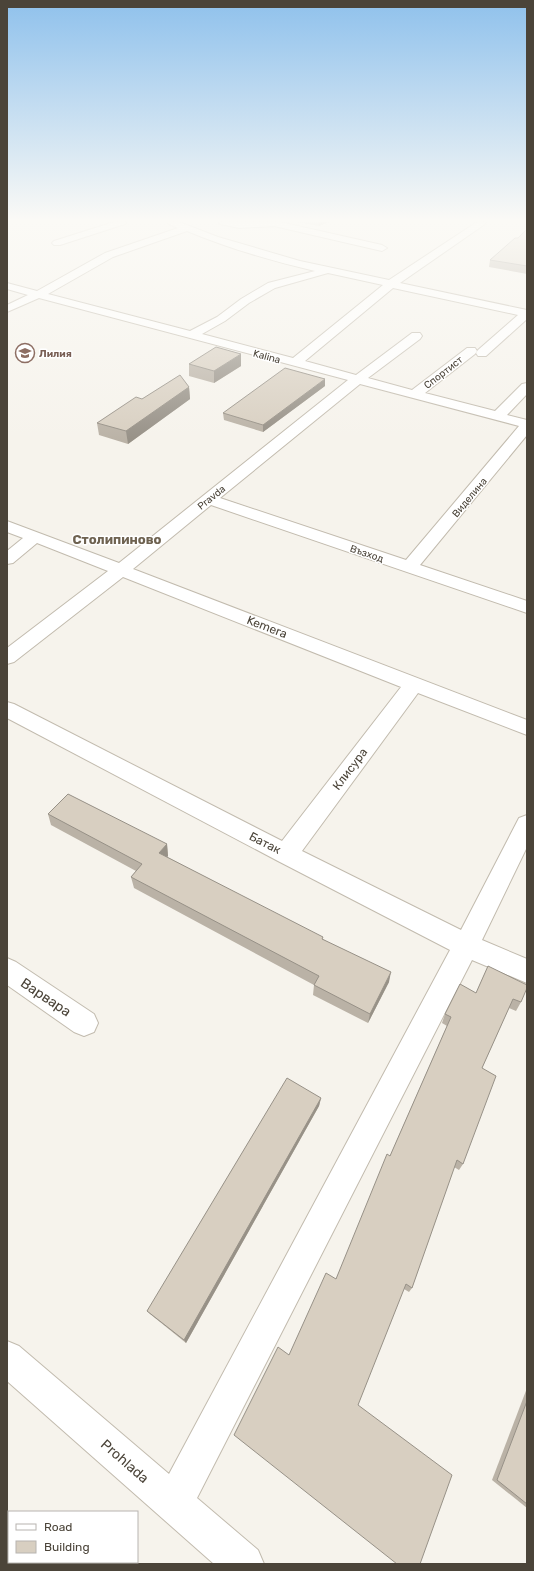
<svg xmlns="http://www.w3.org/2000/svg" width="534" height="1571" viewBox="0 0 534 1571" font-family="Rubik,sans-serif">
<style>
.lines{fill:none;stroke-linecap:round;stroke-linejoin:round}
.minor-casing{stroke:#c2bbae;stroke-width:2}
.minor{fill:#fff;fill-rule:evenodd}
.wall{fill:#bab2a6}
.shaded-wall{fill:#979187}
.building{fill:#d8cfc1;stroke:#979187}
.labels{text-anchor:middle;stroke-width:3;stroke-linejoin:round;paint-order:stroke}
.far-education-label{font-size:10px;font-weight:bold;fill:#785e54;stroke:#fff;text-anchor:start}
.far-street-label{font-size:10px;fill:#4b4439;stroke:#fff}
.street-label{font-size:12px;fill:#4b4439;stroke:#fff}
.far-district-label{font-size:13px;font-weight:bold;fill:#6e6250;stroke:#fff}
.near-street-label{font-size:14px;fill:#4b4439;stroke:#fff}
</style>
<rect width="100%" height="100%" fill="#f6f3ec"/>
<g class="lines">
<defs>
<g id="minor">
<polygon points="114,222 127,222 125,224 60,245 54,245 52,243 54,241"/>
<path d="M168,222h11l39,15 82,24 89,19 88,-58h9l-1,2 -85,59 127,27v9l-41,37h-8l-2,-3 2,-3 40,-35 -125,-27 -88,73 51,14 56,-42h8l2,3 -2,3 -52,39 44,12 55,-42h8l2,3 -2,3 -50,39 70,18 27,-27 5,-1v11l-20,21 20,5v15l-107,130 107,36v12l-316,-108 -78,64 394,151v15l-109,-42 -116,158 159,79 58,-112 8,-3v32l-45,93 45,19v24l-55,-23 -275,538 61,52 6,14h-50l-207,-183v-40l12,5 150,128 281,-524 -172,-89 -271,-143v-16l7,2 268,137 119,-154 -278,-110 -109,85 -7,2v-16l101,-77 -71,-28 -24,20 -6,1v-13l16,-13 -16,-6v-11l112,42 229,-183 -309,-82 -32,14v-7l21,-10 -21,-6v-6l30,8 68,-38 73,-25 -9,-4zM187,231c41,17 85,30 128,40l-47,12 -27,16 -24,18 -27,14 -142,-37 65,-37zM328,273l55,12 -90,73 -91,-24 23,-13 24,-18 26,-15zM360,384l159,42 -113,134 -186,-62z"/>
<polygon points="218,222 280,222 382,245 387,248 382,251 274,226 239,228 220,224"/>
<polygon points="7,958 16,962 94,1014 98,1023 94,1032 84,1036 74,1032 7,985"/>
</g>
</defs>
<use href="#minor" class="minor-casing"/>
<use href="#minor" class="minor"/>
</g>
<g class="wall">
<polygon points="297,222 329,222 319,226"/>
<polygon points="527,229 527,274 489,267 490,260 518,238"/>
<polygon points="189,364 241,366 214,383 189,376"/>
<polygon points="325,386 263,432 224,420 223,413"/>
<polygon points="189,387 190,399 128,444 99,435 97,423 142,399"/>
<polygon points="48,814 167,844 168,856 167,857 323,939 389,982 368,1023 313,995 314,985 134,888 131,877 136,871 51,825"/>
<polygon points="488,966 521,1002 516,1011 509,1008 482,1068 463,1164 459,1170 454,1167 412,1288 409,1292 404,1289 289,1355 336,1279 447,1026 442,1023 445,1014 476,993"/>
<polygon points="321,1098 319,1106 186,1343 150,1314 147,1311"/>
<polygon points="527,1388 527,1508 492,1480"/>
</g>
<g class="shaded-wall">
<polygon points="319,222 329,222 319,226"/>
<polygon points="241,354 241,366 214,383 214,371"/>
<polygon points="325,379 325,386 263,432 263,425"/>
<polygon points="189,387 190,399 128,444 126,431"/>
<polygon points="167,844 168,856 161,864 159,853"/>
<polygon points="391,972 389,982 368,1023 370,1014"/>
<polygon points="321,1098 319,1106 186,1343 184,1340"/>
</g>
<g class="building">
<polygon points="527,229 527,266 490,260 515,238 518,238"/>
<polygon points="216,347 241,354 214,371 189,364"/>
<polygon points="285,368 325,379 263,425 223,413"/>
<polygon points="180,375 189,387 126,431 97,423 136,397 142,399"/>
<polygon points="68,794 167,844 159,853 323,937 322,939 391,972 370,1014 314,985 319,976 131,877 142,864 48,814"/>
<polygon points="488,966 527,985 527,988 521,1002 513,999 482,1068 496,1076 463,1164 457,1160 412,1288 406,1284 358,1405 452,1475 420,1564 397,1564 234,1435 278,1347 289,1355 326,1273 336,1279 387,1154 390,1156 451,1017 445,1014 460,984 476,993"/>
<polygon points="287,1078 321,1098 184,1340 147,1311"/>
<polygon points="527,1401 527,1504 497,1480"/>
</g>
<linearGradient id="sky" x2="0" y2="1"><stop stop-color="#8fc1ec"/><stop offset="0.5" stop-color="#fbfaf6"/><stop offset="1" stop-color="#fbfaf6" stop-opacity="0"/></linearGradient>
<rect width="534" height="441" fill="url(#sky)"/>
<defs>
<symbol id="school-ring" viewBox="-11 -11 22 22"><circle r="9.5" fill="#fff" stroke="#8d6e63" stroke-width="1.5"/><path d="M0-5L7-2L0 1L-7-2ZM-4 1L0 2.5L4 1V4Q0 6-4 4Z" fill="#8d6e63"/></symbol>
</defs>
<g fill-rule="evenodd">
<use href="#school-ring" x="14" y="342" width="22" height="22"/>
</g>
<g class="labels">
<g class="far-education-label">
<text x="39" y="357">Лилия</text>
</g>
<g class="far-street-label">
<text transform="translate(267 356) rotate(15)" y="4">Kalina</text>
<text transform="translate(443 372) rotate(-38)" y="4">Спортист</text>
<text transform="translate(211 497) rotate(-39)" y="4">Pravda</text>
<text transform="translate(469 497) rotate(-50)" y="4">Виделина</text>
<text transform="translate(367 553) rotate(19)" y="4">Възход</text>
</g>
<g class="street-label">
<text transform="translate(267 627) rotate(21)" y="4">Kemera</text>
<text transform="translate(350 769) rotate(-53)" y="4">Клисура</text>
<text transform="translate(265 843) rotate(27)" y="4">Батак</text>
</g>
<g class="far-district-label">
<text x="117" y="544">Столипиново</text>
</g>
<g class="near-street-label">
<text transform="translate(46 997) rotate(34)" y="5">Варвара</text>
<text transform="translate(125 1461) rotate(41)" y="5">Prohlada</text>
</g>
</g>
<rect width="534" height="1571" fill="none" stroke="#4b4439" stroke-width="16"/>
<rect x="8" y="1511" width="130" height="52" fill="#ffffff" stroke="#b7b4b0"/>
<rect x="16" y="1524" width="20" height="6" fill="#ffffff" stroke="#b7b4b0"/>
<text x="44" y="1531" font-size="12" fill="#4b4439">Road</text>
<rect x="16" y="1541" width="20" height="12" fill="#d8cfc1" stroke="#b7b4b0"/>
<text x="44" y="1551" font-size="12" fill="#4b4439">Building</text>
</svg>
